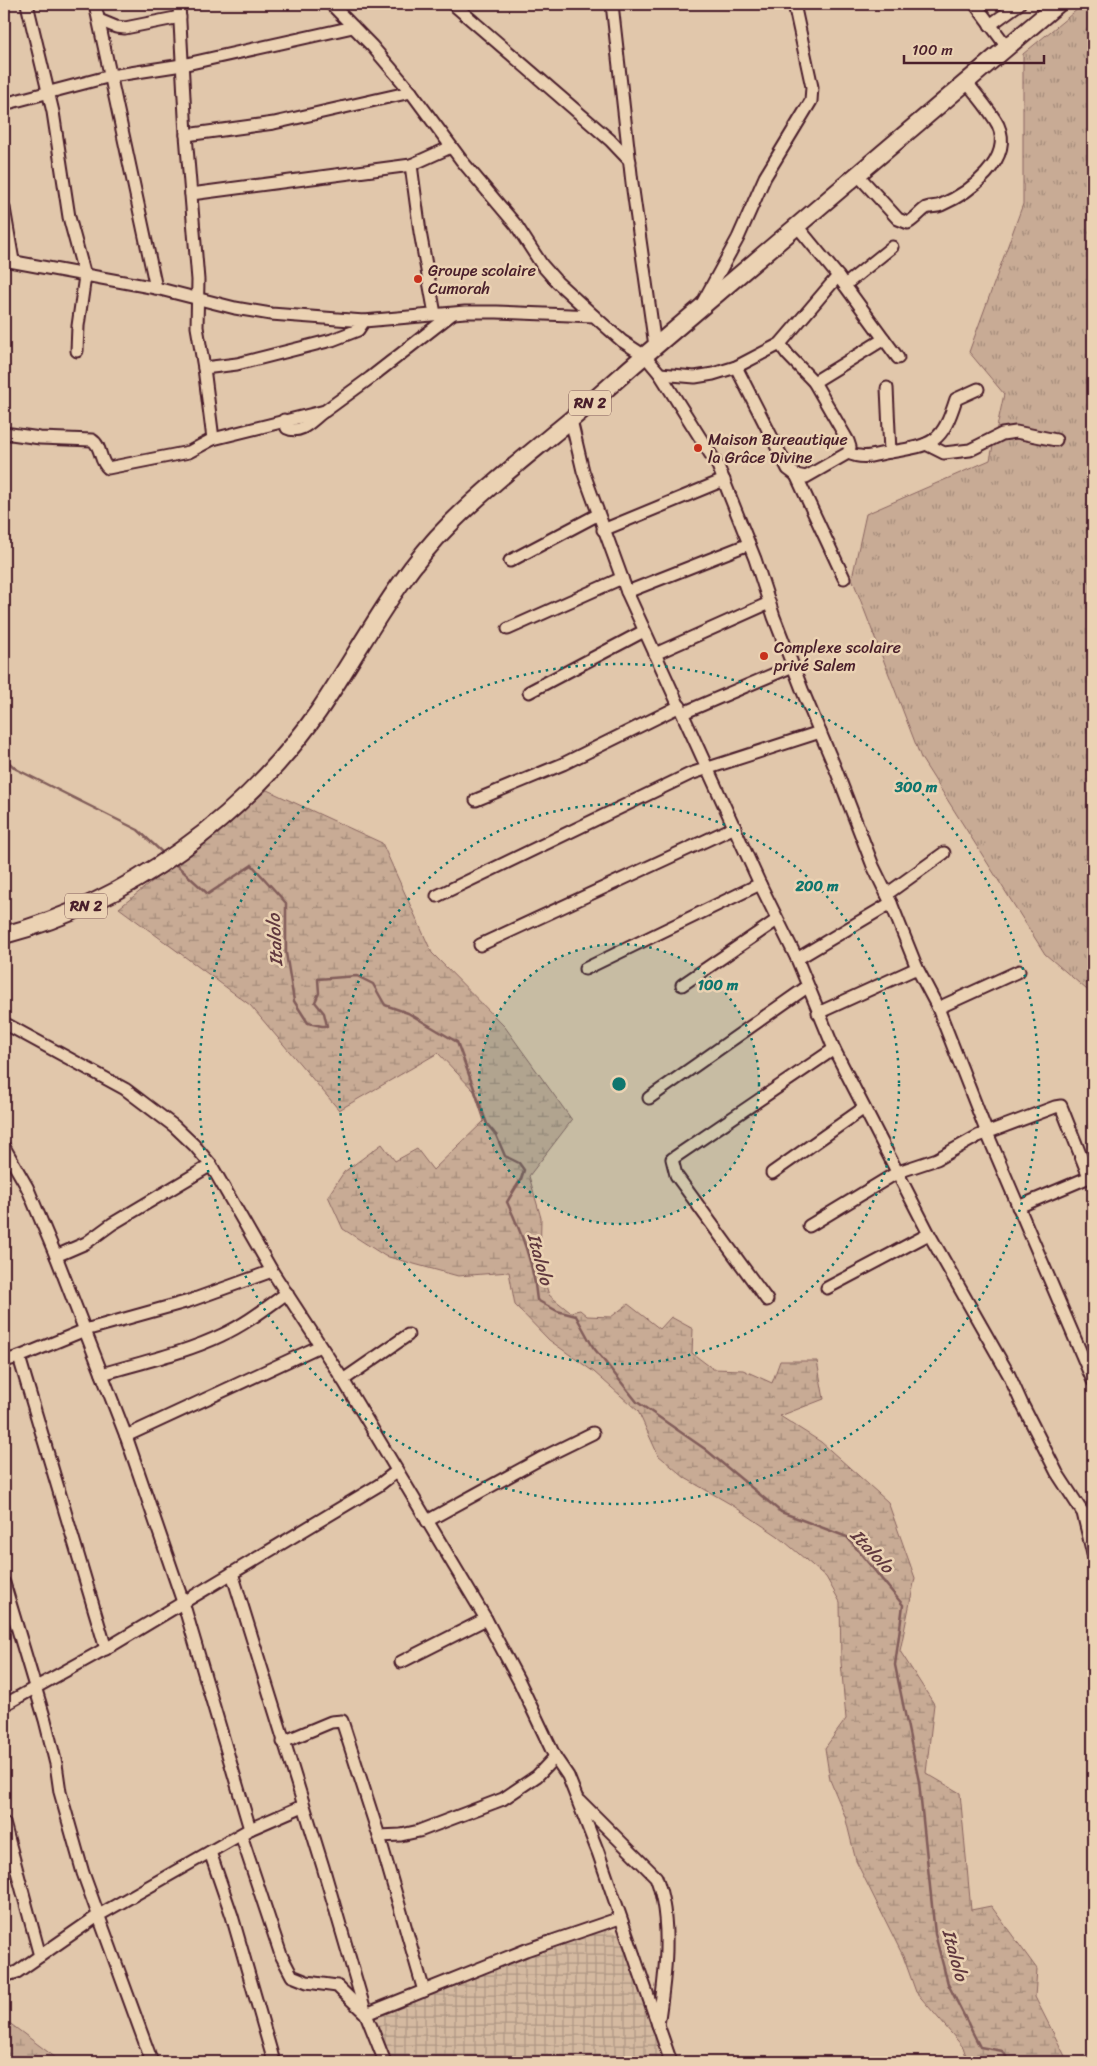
<svg xmlns="http://www.w3.org/2000/svg" width="1097" height="2066" viewBox="0 0 1097 2066" font-family="Sriracha,sans-serif">
<style>
.industrial{fill:url(#industrial-grid)}
.grass{fill:url(#grass-tufts);stroke:#896560}
.wetland{fill:url(#wetland-marsh);stroke:#896560}
.lines{fill:none;stroke-linecap:round;stroke-linejoin:round}
.stream{stroke:#825d5a;stroke-width:2.5}
.minor-casing{stroke:#4a1f2b;stroke-width:15}
.highway-casing{stroke:#4a1f2b;stroke-width:20}
.minor{stroke:#ebd2b3;stroke-width:11}
.highway{stroke:#ebd2b3;stroke-width:16}
.ring{fill:none;stroke:#0f766e;stroke-width:2.5;stroke-dasharray:2.5 5}
.poi-dot{fill:#c8321e;stroke:#ebd2b3;stroke-width:2}
.labels{text-anchor:middle;stroke-width:5;stroke-linejoin:round;paint-order:stroke}
.shield{fill:#ebd2b3;stroke:#7a5554;stroke-width:1}
.shield-label{font-size:15px;font-weight:bold;fill:#4a1f2b}
.poi-label{font-size:16px;fill:#4a1f2b;stroke:#ebd2b3;text-anchor:start}
.water-label{font-size:18px;font-style:italic;fill:#61393f;stroke:#ebd2b3}
.centre{fill:#0f766e;stroke:#ebd2b3;stroke-width:2.5}
.ring-label{font-size:15px;text-anchor:middle;font-weight:bold;fill:#0f766e;stroke:#ebd2b3;stroke-width:5;stroke-linejoin:round;paint-order:stroke}
</style>
<defs>
<pattern id="industrial-grid" width="8" height="8" patternUnits="userSpaceOnUse" patternTransform="scale(1.25)"><rect width="8" height="8" fill="#d4b9a0"/><path d="M0 4h8M4 0v8" fill="none" stroke="#ae9683"/></pattern>
<pattern id="grass-tufts" width="24" height="20" patternUnits="userSpaceOnUse" patternTransform="scale(1.25)"><rect width="24" height="20" fill="#c8ab95"/><path d="M3 7l-1-3M5 7V3M7 7l1-3M15 17l-1-3M17 17v-4M19 17l1-3" fill="none" stroke="#a48b7a"/></pattern>
<pattern id="wetland-marsh" width="20" height="14" patternUnits="userSpaceOnUse" patternTransform="scale(1.25)"><rect width="20" height="14" fill="#c8ab95"/><path d="M1 5h8M5 5V1M11 12h8M15 12V8" fill="none" stroke="#a48b7a"/></pattern>
</defs>
<rect width="100%" height="100%" fill="#e1c7ab"/>
<filter id="ink" filterUnits="userSpaceOnUse"><feTurbulence type="fractalNoise" baseFrequency=".02" numOctaves="2"/><feDisplacementMap in="SourceGraphic" scale="10" xChannelSelector="R" yChannelSelector="G"/><feConvolveMatrix kernelMatrix="1 2 1 2 8 2 1 2 1" color-interpolation-filters="sRGB"/></filter>
<g filter="url(#ink)">
<polygon class="industrial" points="599,1926 620,1935 664,2062 389,2062 374,2018"/>
<polygon class="grass" points="1084,4 1093,4 1093,995 1045,954 921,758 852,578 866,514 990,460 1004,394 969,352 1023,204 1023,54"/>
<g class="wetland">
<polygon points="267,790 382,843 432,953 505,1027 572,1120 529,1176 541,1218 540,1267 549,1295 570,1312 580,1310 587,1316 611,1317 628,1304 660,1329 671,1317 693,1329 692,1353 713,1369 743,1370 772,1383 780,1361 817,1361 824,1399 780,1416 821,1442 888,1502 915,1578 900,1651 934,1704 926,1773 960,1793 971,1910 991,1906 1037,1969 1035,1997 1068,2062 968,2062 963,2047 916,1992 903,1956 856,1861 845,1816 830,1780 825,1748 846,1719 841,1662 840,1602 826,1577 778,1536 732,1505 685,1478 658,1455 638,1411 594,1372 549,1340 515,1305 509,1272 458,1276 385,1256 343,1229 328,1196 344,1172 382,1144 395,1161 417,1149 433,1170 484,1121 474,1091 438,1053 339,1110 250,1005 119,908"/>
<polygon points="4,2019 60,2061 62,2062 4,2062"/>
</g>
<g class="lines">
<g class="stream">
<polyline points="4,758 16,769 138,830 164,854"/>
<path d="M174,863l34,31 44,-29 34,38v50l8,48 14,22 14,3h5l-3,-13 -9,-11 4,-9 -1,-14 39,-3 16,8 12,21 23,8 49,29 30,82 9,11 9,21 14,7 5,7 -3,9 -14,23c15,32 27,62 30,98l20,11 19,5 17,31 44,55 68,47 76,63 66,25 56,68 -8,60 24,117 16,152 13,50 32,63 23,4 6,11"/>
</g>
<defs>
<g id="minor">
<polyline points="27,4 53,112 69,217 85,276 78,326 77,351"/>
<polyline points="95,4 156,288"/>
<polyline points="179,4 186,135 198,280 197,327 204,368 213,439"/>
<polyline points="331,4 372,46 411,92 462,161 516,225 542,265 557,282 594,316"/>
<polyline points="453,4 610,140 630,161"/>
<polyline points="612,4 632,183 655,346"/>
<polyline points="975,4 1007,47"/>
<polyline points="99,20 116,27 125,28 180,17"/>
<polyline points="990,25 1019,4"/>
<polyline points="4,104 111,76 182,65 353,27"/>
<polyline points="186,135 274,123 411,92"/>
<polyline points="411,165 420,232 435,314"/>
<path d="M857,174l41,45 10,4c7,-4 12,-11 18,-15 5,-2 11,-1 15,-3 28,-12 73,-45 57,-80 -8,-15 -22,-30 -32,-44"/>
<polyline points="191,194 411,165 451,147"/>
<polyline points="4,208 13,261"/>
<polyline points="797,226 838,276 884,339"/>
<polyline points="4,260 156,288 235,308 271,314 364,321 465,312 497,312 594,316 622,341 645,356 660,374 718,466 755,559 774,617 803,692 836,770 873,866 891,903 917,968 938,1008 987,1133 1093,1381"/>
<polyline points="845,285 892,247"/>
<polyline points="703,302 738,238 765,177 811,101 812,87 794,4"/>
<polyline points="780,344 788,355 814,382 884,339 898,358"/>
<polyline points="736,367 788,469 796,475 806,477 848,453 850,447 848,441 814,382"/>
<polyline points="204,368 237,364 332,340 358,330 364,321"/>
<polyline points="660,374 695,377 713,374 736,367 780,344 838,276"/>
<polyline points="887,388 890,452"/>
<path d="M284,420l3,8c14,7 25,-8 36,-16"/>
<polyline points="571,420 583,471 627,592 760,884 797,959 834,1049 929,1234 1009,1375 1022,1404 1057,1473 1083,1513 1093,1554"/>
<path d="M4,433l36,5 52,2c10,6 7,21 16,28l81,-16 24,-13 112,-28 45,-33 82,-64"/>
<polyline points="926,444 944,453 970,450 1002,434 1016,432 1056,440"/>
<path d="M848,453c16,7 25,2 42,-1 44,-7 52,-9 66,-53l22,-10"/>
<polyline points="796,475 844,578"/>
<polyline points="603,530 724,480"/>
<polyline points="510,561 597,515"/>
<polyline points="627,592 749,544"/>
<polyline points="508,629 622,578"/>
<polyline points="655,654 769,603"/>
<polyline points="529,692 644,631"/>
<polyline points="683,713 793,666"/>
<polyline points="476,800 563,764 680,706"/>
<polyline points="887,894 944,853"/>
<polyline points="437,896 690,774 820,732"/>
<polyline points="480,945 735,827"/>
<polyline points="797,959 891,903"/>
<polyline points="585,969 760,884"/>
<polyline points="682,985 777,920"/>
<polyline points="938,1008 1019,971"/>
<polyline points="818,1013 917,968"/>
<polyline points="4,1023 125,1089 174,1126 194,1145 211,1165 272,1271 343,1380 486,1619 519,1681 555,1757 568,1776 598,1852 671,2062"/>
<polyline points="649,1098 807,987"/>
<polyline points="4,1147 27,1187 56,1256 126,1436 183,1602 250,1829"/>
<polyline points="772,1173 864,1108"/>
<polyline points="809,1226 898,1172 937,1159 978,1136 1055,1107 1061,1106 1088,1174 1087,1178 1018,1207"/>
<polyline points="56,1256 86,1243 112,1224 211,1165"/>
<polyline points="827,1288 929,1234"/>
<polyline points="767,1300 676,1175 672,1159 834,1049"/>
<polyline points="19,1357 106,1649"/>
<polyline points="4,1361 19,1357 85,1330 189,1301 272,1271"/>
<path d="M102,1374c40,-12 83,-21 120,-39 24,-11 44,-27 65,-42"/>
<polyline points="343,1380 408,1335"/>
<polyline points="126,1436 320,1346"/>
<polyline points="427,1521 540,1459 593,1433"/>
<polyline points="1088,1528 1093,1506"/>
<polyline points="232,1573 323,1867 366,2014 385,2062"/>
<polyline points="4,1583 45,1720 56,1764 60,1792 83,1873 152,2062"/>
<polyline points="401,1662 486,1619"/>
<polyline points="4,1705 114,1644 379,1485 397,1471"/>
<polyline points="283,1742 331,1722 342,1721 379,1836 424,1991"/>
<path d="M580,1801l76,76c17,44 9,102 2,148"/>
<polyline points="4,1823 40,1956"/>
<polyline points="241,1835 281,1955 292,1976 307,1982 337,1986 366,2014 526,1950 620,1918"/>
<polyline points="379,1836 401,1835 419,1831 503,1799 537,1776 555,1757"/>
<polyline points="210,1852 232,1916 274,2062"/>
<polyline points="4,1976 17,1972 99,1915 250,1829 303,1806"/>
</g>
<path id="highway" d="M4,935c125,-33 240,-117 314,-223 41,-60 79,-136 131,-187 37,-37 79,-70 119,-103 26,-21 50,-44 76,-66 137,-117 275,-235 414,-352"/>
</defs>
<use href="#minor" class="minor-casing"/>
<use href="#highway" class="highway-casing"/>
<use href="#minor" class="minor"/>
<use href="#highway" class="highway"/>
</g>
</g>
<circle cx="619" cy="1084" r="140" fill="#0f766e" fill-opacity=".12"/>
<g class="ring">
<circle cx="619" cy="1084" r="140"/>
<circle cx="619" cy="1084" r="280"/>
<circle cx="619" cy="1084" r="420"/>
</g>
<g class="poi-dot">
<circle cx="418" cy="279" r="5"/>
<circle cx="698" cy="448" r="5"/>
<circle cx="764" cy="656" r="5"/>
</g>
<g class="labels">
<g class="shield">
<rect x="569" y="390.5" width="42" height="25" rx="4"/>
<rect x="65" y="893.5" width="42" height="25" rx="4"/>
</g>
<g class="shield-label">
<text x="590" y="408">RN 2</text>
<text x="86" y="911">RN 2</text>
</g>
<g class="poi-label">
<text x="428" y="276">Groupe scolaire<tspan x="428" dy="18">Cumorah</tspan></text>
<text x="708" y="445">Maison Bureautique<tspan x="708" dy="18">la Grâce Divine</tspan></text>
<text x="774" y="653">Complexe scolaire<tspan x="774" dy="18">privé Salem</tspan></text>
</g>
<g class="water-label">
<text transform="translate(275 940) rotate(-93)" y="6">Italolo</text>
<text transform="translate(540 1259) rotate(75)" y="6">Italolo</text>
<text transform="translate(872 1551) rotate(47)" y="6">Italolo</text>
<text transform="translate(955 1955) rotate(75)" y="6">Italolo</text>
</g>
</g>
<circle cx="619" cy="1084" r="8" class="centre"/>
<g class="ring-label">
<text x="916" y="792">300 m</text>
<text x="817" y="891">200 m</text>
<text x="718" y="990">100 m</text>
</g>
<rect width="1097" height="2066" fill="none" stroke="#ebd2b3" stroke-width="20"/>
<rect x="10" y="10" width="1077" height="2046" fill="none" stroke="#4a1f2b" stroke-width="2" filter="url(#ink)"/>
<path d="M904 55v8h140v-8" fill="none" stroke="#4a1f2b" stroke-width="2.5"/>
<text x="912" y="55" font-size="15" fill="#4a1f2b" stroke="#ebd2b3" stroke-width="4" paint-order="stroke">100 m</text>
</svg>
